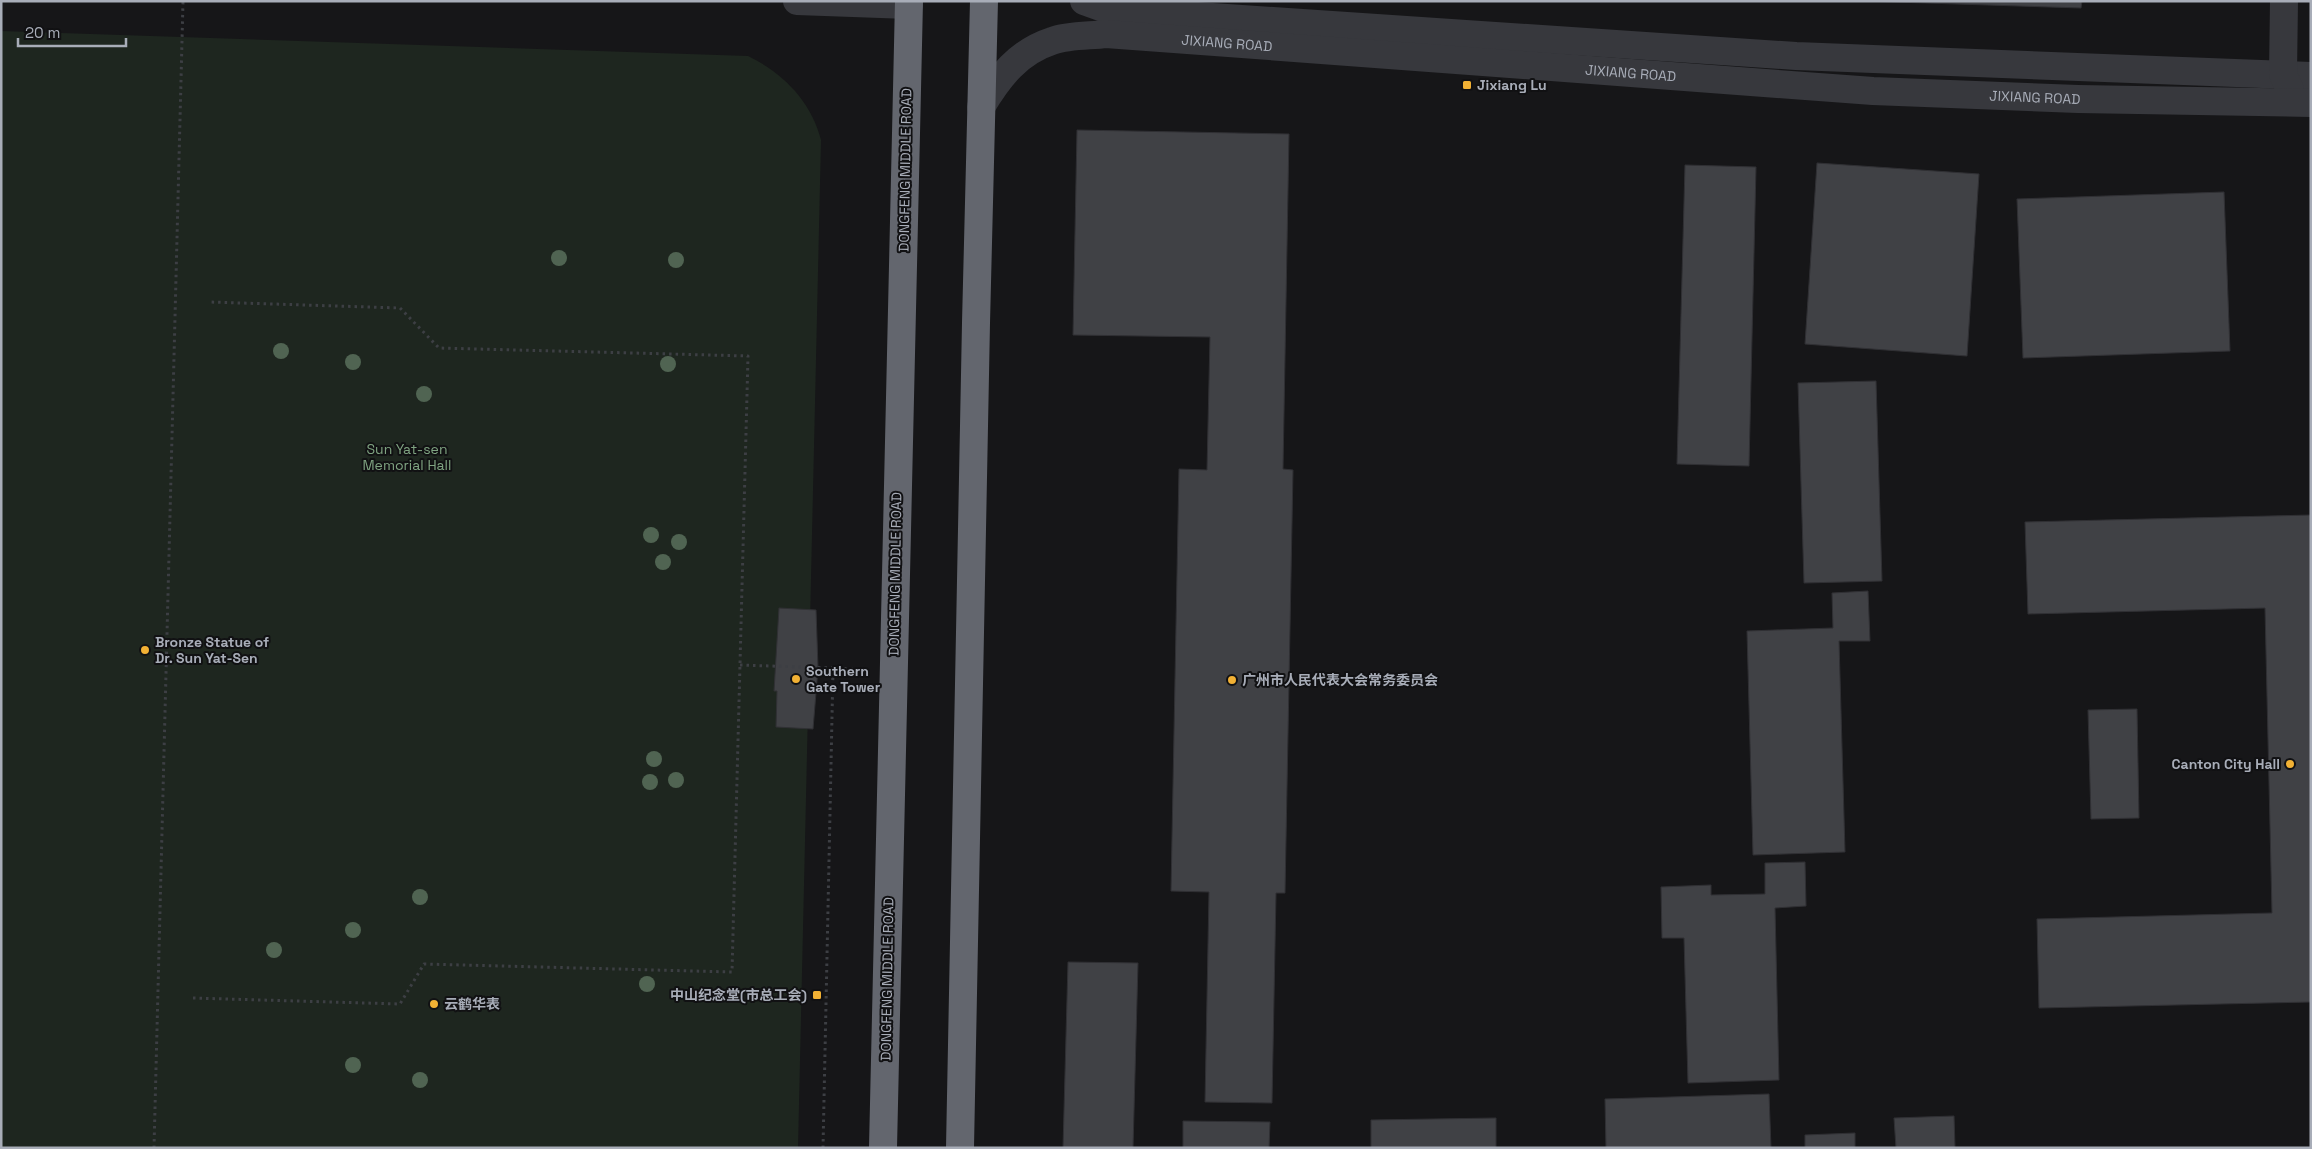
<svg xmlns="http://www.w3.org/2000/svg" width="2312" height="1149" viewBox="0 0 2312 1149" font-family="'Space Grotesk','Noto Sans SC',sans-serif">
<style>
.green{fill:#1e261f}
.building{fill:#404145;stroke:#303034}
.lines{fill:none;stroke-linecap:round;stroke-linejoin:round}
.path{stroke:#3d3f44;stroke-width:3;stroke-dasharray:2.5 4;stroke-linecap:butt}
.minor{stroke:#37383d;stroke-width:28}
.highway{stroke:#63666e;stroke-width:28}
.tree{fill:#506452}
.poi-dot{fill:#f2b134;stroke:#111113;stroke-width:2}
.labels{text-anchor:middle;stroke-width:4;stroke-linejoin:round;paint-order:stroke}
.street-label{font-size:14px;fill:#a8adb8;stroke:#111113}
.poi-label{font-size:14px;font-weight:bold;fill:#a8adb8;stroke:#111113;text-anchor:start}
.park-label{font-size:14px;fill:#7fa381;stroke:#111113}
</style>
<rect width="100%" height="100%" fill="#161618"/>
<path class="green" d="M1,31l747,25c35,17 63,45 73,84l-23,1008h-797z"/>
<g class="building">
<polygon points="1863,1 2082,1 2081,8"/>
<polygon points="1077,130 1289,134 1283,469 1293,470 1285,893 1276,893 1272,1103 1205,1102 1209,892 1171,891 1179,469 1207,470 1210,337 1073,335"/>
<polygon points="1817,163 1979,174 1967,356 1805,344"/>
<polygon points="1685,165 1756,167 1749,466 1677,464"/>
<polygon points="2224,192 2230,351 2023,358 2017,199"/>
<polygon points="1876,381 1882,581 1804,583 1798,383"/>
<polygon points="2311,515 2311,1002 2039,1008 2037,919 2272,913 2265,608 2028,614 2025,522"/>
<polygon points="1868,591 1870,641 1839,641 1845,852 1753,855 1747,631 1833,628 1832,593"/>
<polygon points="779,608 816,610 818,668 813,729 776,727 777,691 774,691"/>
<polygon points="2137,709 2139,818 2091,819 2088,710"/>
<polygon points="1805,862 1806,906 1775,908 1779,1080 1688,1083 1684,938 1662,938 1661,887 1711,885 1711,895 1765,894 1765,863"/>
<polygon points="1068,962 1138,963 1133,1148 1063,1148"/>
<polygon points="1769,1094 1771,1148 1606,1148 1605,1099"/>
<polygon points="1954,1116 1955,1148 1896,1148 1894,1118"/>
<polygon points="1496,1118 1496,1148 1371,1148 1371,1120"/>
<polygon points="1183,1121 1270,1122 1269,1148 1183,1148"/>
<polygon points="1855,1133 1855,1148 1805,1148 1805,1135"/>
</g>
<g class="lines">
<g class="path">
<polyline points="740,665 862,669"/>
<polyline points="193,998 400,1004 424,964 732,972 748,356 439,348 400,308 209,302"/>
<polyline points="154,1148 183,1"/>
<polyline points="823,1148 833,669"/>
</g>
<g class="minor">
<polyline points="797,1 909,5"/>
<polyline points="1084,1 1109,10 1796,56 2311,76"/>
<polyline points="2284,1 2283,74 2290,90"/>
<path id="s1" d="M981,107c18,-30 37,-55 71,-66 16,-6 37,-5 54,-7l767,57 205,8 233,4"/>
</g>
<g class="highway">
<polyline points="883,1148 909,1"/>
<polyline points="960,1148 976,323 984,1"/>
</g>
</g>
<g class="tree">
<circle cx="559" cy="258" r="8"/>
<circle cx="676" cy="260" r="8"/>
<circle cx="281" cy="351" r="8"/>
<circle cx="353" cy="362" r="8"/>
<circle cx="668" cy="364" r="8"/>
<circle cx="424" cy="394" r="8"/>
<circle cx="651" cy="535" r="8"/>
<circle cx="679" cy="542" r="8"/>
<circle cx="663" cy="562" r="8"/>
<circle cx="654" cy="759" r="8"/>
<circle cx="676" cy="780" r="8"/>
<circle cx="650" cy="782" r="8"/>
<circle cx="420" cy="897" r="8"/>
<circle cx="353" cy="930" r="8"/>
<circle cx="274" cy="950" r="8"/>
<circle cx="647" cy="984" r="8"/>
<circle cx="353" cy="1065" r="8"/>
<circle cx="420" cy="1080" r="8"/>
</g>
<g class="poi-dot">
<rect x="1462" y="80" width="10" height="10" rx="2.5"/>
<circle cx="145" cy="650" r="5"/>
<circle cx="796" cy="679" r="5"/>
<circle cx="1232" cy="680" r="5"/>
<circle cx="2290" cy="764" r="5"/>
<rect x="812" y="990" width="10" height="10" rx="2.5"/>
<circle cx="434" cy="1004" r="5"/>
</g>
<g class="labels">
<g class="street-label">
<text dy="5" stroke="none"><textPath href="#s1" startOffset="275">JIXIANG ROAD</textPath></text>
<text dy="5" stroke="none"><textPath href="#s1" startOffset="680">JIXIANG ROAD</textPath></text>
<text dy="5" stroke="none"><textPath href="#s1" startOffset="1085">JIXIANG ROAD</textPath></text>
<text transform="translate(905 170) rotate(-89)" y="5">DONGFENG MIDDLE ROAD</text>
<text transform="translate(895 574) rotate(-89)" y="5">DONGFENG MIDDLE ROAD</text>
<text transform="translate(887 979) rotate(-89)" y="5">DONGFENG MIDDLE ROAD</text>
</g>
<g class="poi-label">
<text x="1477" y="90">Jixiang Lu</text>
<text x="155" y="647">Bronze Statue of<tspan x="155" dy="16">Dr. Sun Yat-Sen</tspan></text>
<text x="806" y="676">Southern<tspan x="806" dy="16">Gate Tower</tspan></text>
<text x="1242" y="685">广州市人民代表大会常务委员会</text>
<text x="2280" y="769" text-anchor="end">Canton City Hall</text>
<text x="807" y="1000" text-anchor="end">中山纪念堂(市总工会)</text>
<text x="444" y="1009">云鹤华表</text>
</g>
<g class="park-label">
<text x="407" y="454">Sun Yat-sen<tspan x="407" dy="16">Memorial Hall</tspan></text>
</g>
</g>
<rect width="2312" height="1149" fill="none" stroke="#a8adb8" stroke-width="5"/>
<path d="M18 38v8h108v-8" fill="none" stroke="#a8adb8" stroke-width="2.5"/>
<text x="25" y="38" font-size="15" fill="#a8adb8" stroke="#111113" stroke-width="4" paint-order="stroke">20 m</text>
</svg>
